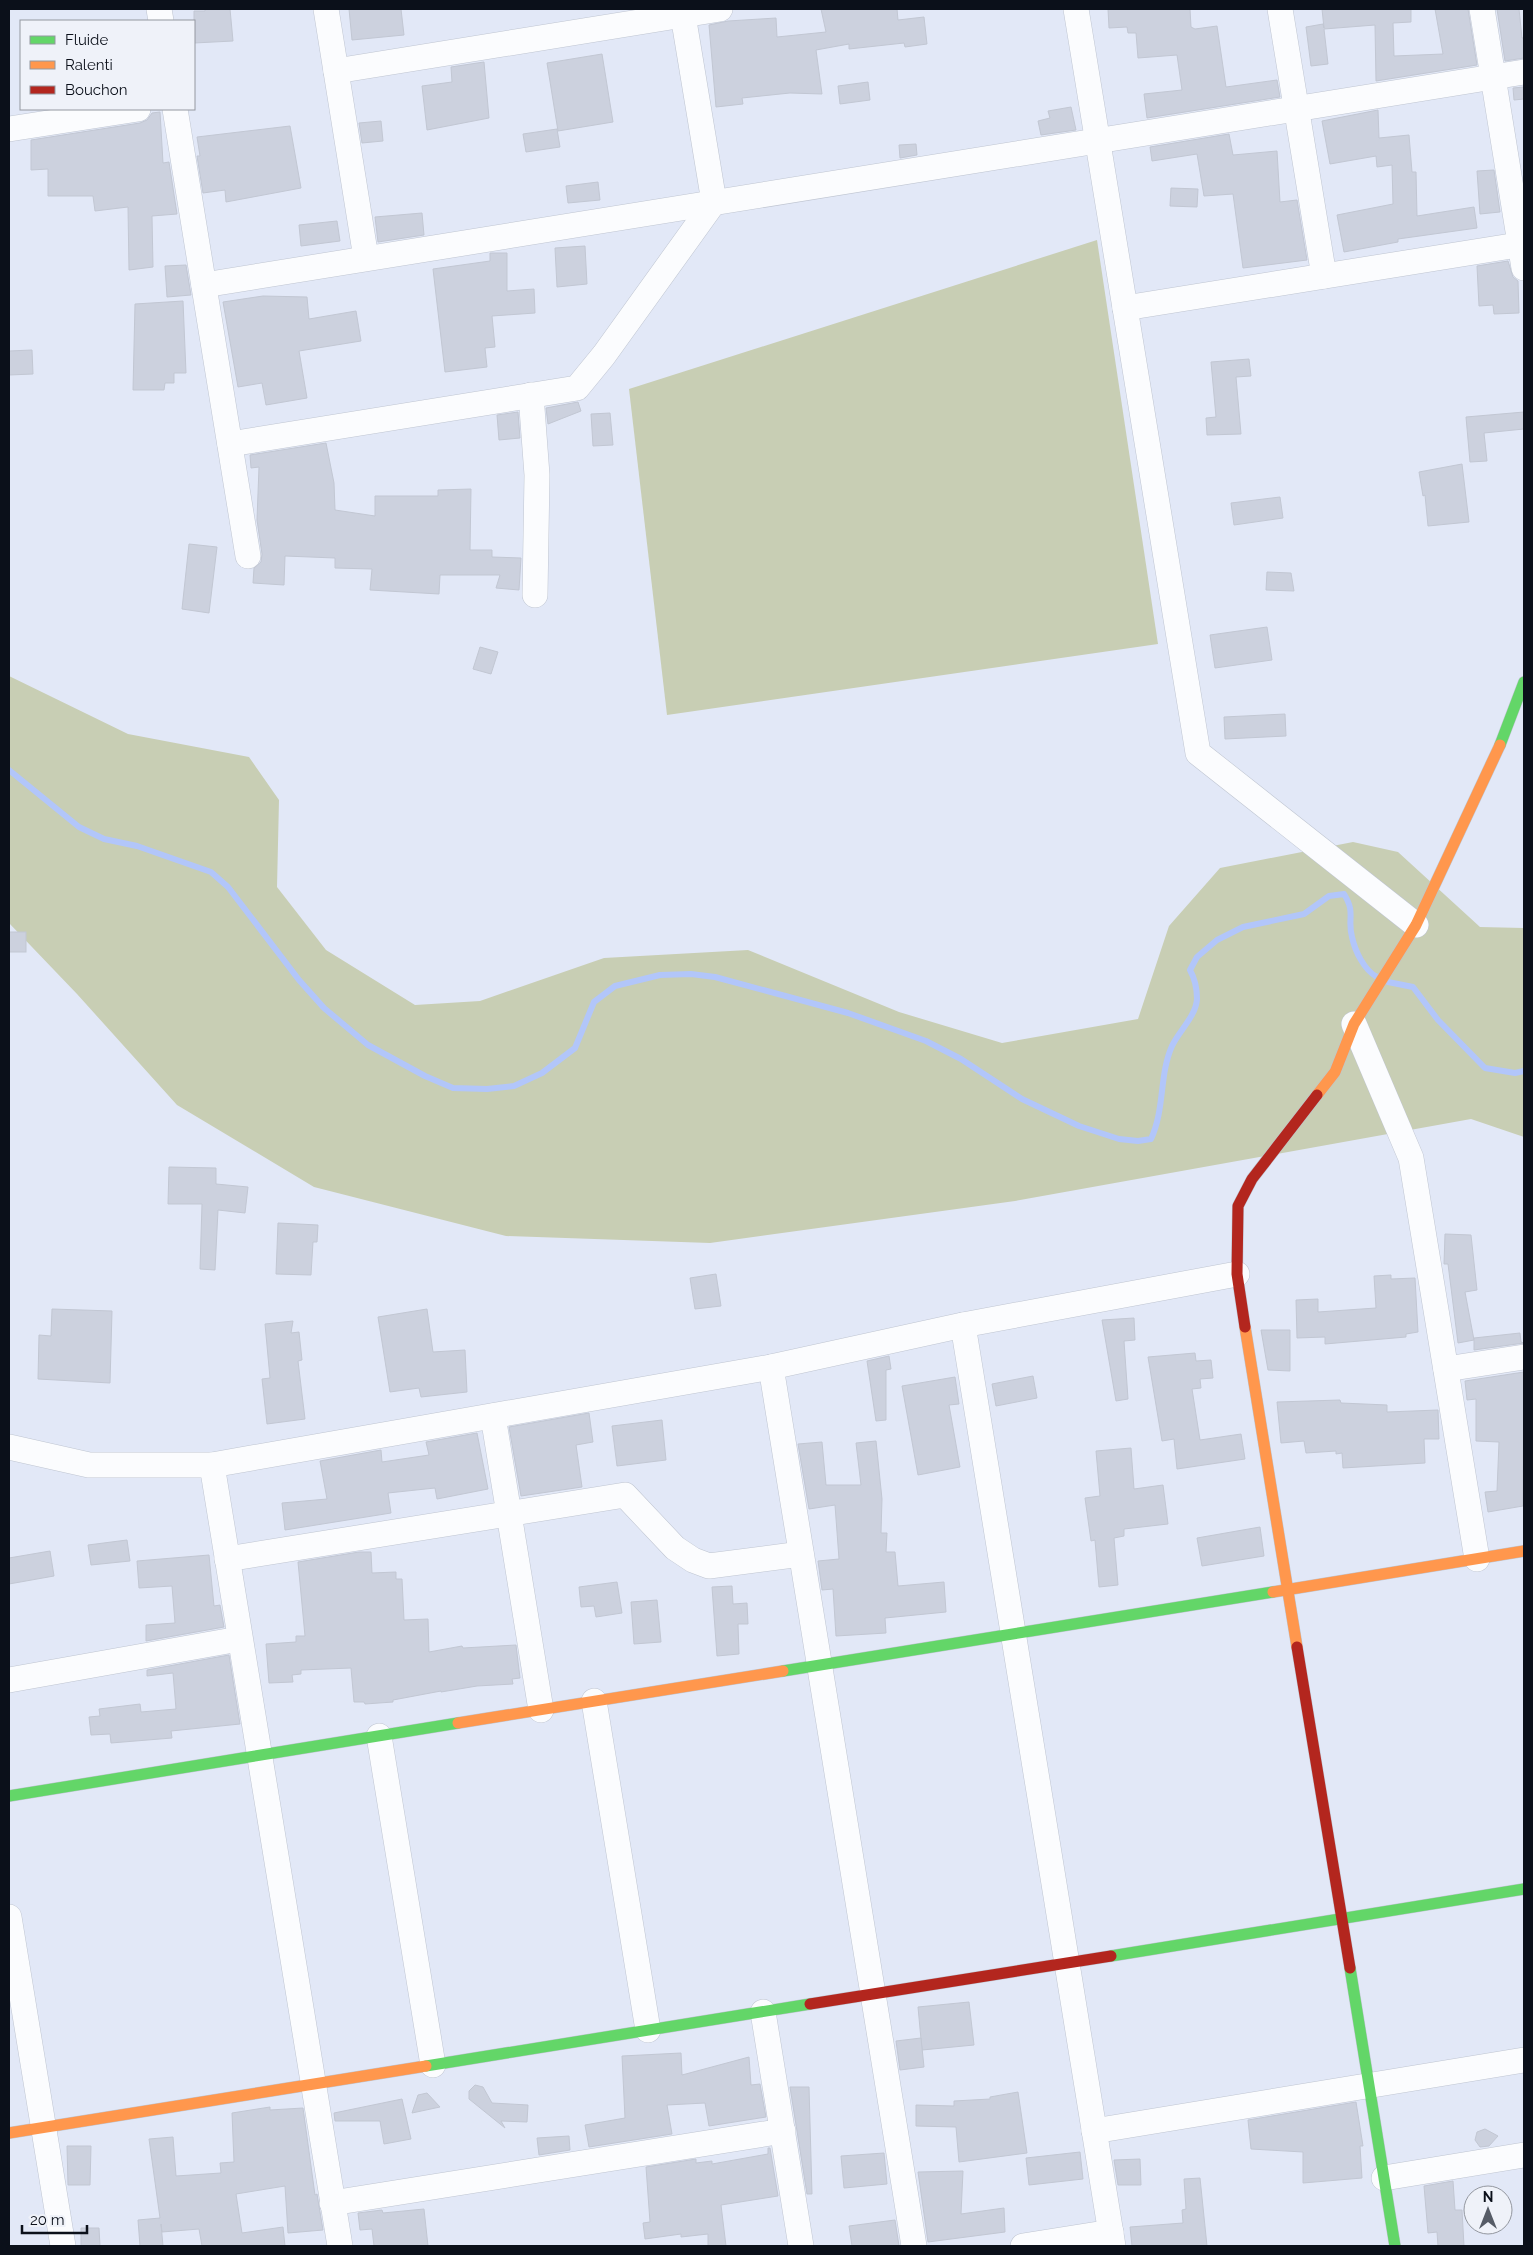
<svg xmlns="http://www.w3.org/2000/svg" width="1533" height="2255" viewBox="0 0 1533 2255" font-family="Raleway,sans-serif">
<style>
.green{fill:#c8ceb4}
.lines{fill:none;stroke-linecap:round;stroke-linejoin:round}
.stream{stroke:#b2c6fa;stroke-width:6}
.building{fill:#ccd1de;stroke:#c2c7d3}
.street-casing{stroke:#bfc5d1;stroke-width:26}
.fast-casing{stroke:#bfc5d1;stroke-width:12}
.slow-casing{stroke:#bfc5d1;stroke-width:12}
.jam-casing{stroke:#bfc5d1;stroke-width:12}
.street{stroke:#fbfcfe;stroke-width:25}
.fast{stroke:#63d668;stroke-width:11}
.slow{stroke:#ff974d;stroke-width:11}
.jam{stroke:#b3261e;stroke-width:11}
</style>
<rect width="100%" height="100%" fill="#e2e8f7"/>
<g class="green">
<polygon points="1097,240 1158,644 667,715 629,389"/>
<polygon points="9,676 128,734 249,757 279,800 277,887 326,950 415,1005 480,1001 604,958 748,950 899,1012 1002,1043 1138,1019 1169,926 1220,868 1353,842 1398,852 1480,927 1524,928 1524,1137 1471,1119 1015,1201 710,1243 506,1236 314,1187 177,1105 77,994 9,923"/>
</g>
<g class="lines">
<g class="stream">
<path d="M9,770l70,57 25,12 33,7 74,26 17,15 71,93 25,28 44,37 57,31 28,12 34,1 27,-3 28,-13 33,-25 19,-46 21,-16 45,-11 31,-1 24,3 133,36 78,28 35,18 61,40 57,27 40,13 19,2 13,-2c14,-30 8,-64 21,-93 7,-15 24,-30 25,-47 0,-11 -2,-20 -7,-29l7,-13 20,-17 26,-13 61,-13 25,-18 15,-2c12,19 3,25 8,43 3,14 12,33 25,40"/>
<polyline points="1388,982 1413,987 1438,1020 1485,1068 1515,1073 1524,1071"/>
</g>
</g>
<g class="building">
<polygon points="205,9 230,9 233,41 194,43 194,11 205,11"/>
<polygon points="349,9 401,9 404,35 352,40"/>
<polygon points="821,9 897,9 898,20 924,17 927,44 905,47 904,43 849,49 849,44 816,50 822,94 790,93 742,98 743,104 716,107 709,25 728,21 776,18 777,37 826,32"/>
<polygon points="1108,9 1190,9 1191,27 1195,29 1217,26 1226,87 1277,80 1280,97 1147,118 1144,94 1182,90 1177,55 1138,58 1136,33 1128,33 1127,27 1109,28"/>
<polygon points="1322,9 1411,9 1411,22 1393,23 1394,56 1443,54 1435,9 1468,9 1477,65 1376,81 1375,25 1324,29 1328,64 1311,66 1306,27 1323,24 1324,28"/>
<polygon points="1497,9 1519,9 1522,38 1524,38 1524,58 1505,61"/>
<polygon points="602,54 613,122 558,131 547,63"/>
<polygon points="484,62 489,118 427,130 422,86 452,82 451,67"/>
<polygon points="868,82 870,100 840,104 838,86"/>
<polygon points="1524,87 1524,99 1514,100 1513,88"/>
<polygon points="1071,107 1076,130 1041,135 1038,121 1050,118 1048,111"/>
<polygon points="1378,110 1379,138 1409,135 1412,172 1416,172 1417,216 1474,207 1477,228 1398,239 1398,242 1344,252 1337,215 1393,204 1392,165 1377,167 1376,156 1330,164 1322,121"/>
<polygon points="160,112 163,163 169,162 177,214 152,216 153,267 129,270 128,207 95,211 93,196 48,196 48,169 31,170 31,140 140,123 147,120 152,113"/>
<polygon points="381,121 383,141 362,143 359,123"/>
<polygon points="290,126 301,188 226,202 225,190 203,193 197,156 200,156 197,137"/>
<polygon points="557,129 560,147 526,152 523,134"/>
<polygon points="1229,134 1233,155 1277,151 1280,202 1297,200 1307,260 1243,268 1233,194 1204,196 1197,154 1152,161 1150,147"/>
<polygon points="916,144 917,155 900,158 899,145"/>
<polygon points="1494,170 1500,212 1480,214 1477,171"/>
<polygon points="598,182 600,200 568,203 566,186"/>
<polygon points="1171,188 1198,189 1197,207 1170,206"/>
<polygon points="422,213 424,235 378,242 375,217"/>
<polygon points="337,221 340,241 301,246 299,225"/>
<polygon points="585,246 587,284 557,287 555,248"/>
<polygon points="490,253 507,253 507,291 534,289 535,313 492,316 495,347 485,348 487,367 445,372 433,269 490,261"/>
<polygon points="1508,261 1513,277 1518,281 1519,313 1494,314 1493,305 1479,306 1477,266"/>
<polygon points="186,265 191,295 167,297 165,266"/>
<polygon points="263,296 307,297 309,319 356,311 361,341 299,351 307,398 266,405 262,383 238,387 223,302"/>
<polygon points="183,301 186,373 174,373 174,383 165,383 164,390 133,390 135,304"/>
<polygon points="32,350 33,374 9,375 9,351"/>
<polygon points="1249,359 1251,376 1236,377 1241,434 1207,435 1206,418 1216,417 1211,362"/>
<polygon points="578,402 581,411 548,424 546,408"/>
<polygon points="518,412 520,438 499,440 497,415"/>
<polygon points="1524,412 1524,429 1484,433 1487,461 1470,462 1466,417"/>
<polygon points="610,413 613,445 593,446 591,414"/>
<polygon points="326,443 334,483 335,510 375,516 375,496 438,496 438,490 471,489 470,550 492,550 492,557 521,558 519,590 496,588 500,575 440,575 439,594 370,590 372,569 335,568 335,558 285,556 284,585 253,583 254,568 261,562 262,554 257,520 259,467 251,468 250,455"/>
<polygon points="1462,464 1469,522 1428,526 1425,495 1423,496 1419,472"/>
<polygon points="1280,497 1283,518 1234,525 1231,503"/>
<polygon points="189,544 217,547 209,613 182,609"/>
<polygon points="1267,572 1291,573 1294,591 1266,590"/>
<polygon points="1267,627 1272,660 1215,668 1210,635"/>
<polygon points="480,647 498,652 491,674 473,669"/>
<polygon points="1285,714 1286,736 1225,739 1224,717"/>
<rect x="9" y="932" width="17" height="20"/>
<polygon points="169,1167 216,1168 216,1184 248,1187 245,1213 218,1210 215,1270 200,1269 202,1204 168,1204"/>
<polygon points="278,1223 318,1225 317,1242 313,1242 311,1275 276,1274"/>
<polygon points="1445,1234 1471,1235 1477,1290 1465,1292 1474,1340 1458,1343 1448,1264 1444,1264"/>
<polygon points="716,1274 721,1306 695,1309 690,1278"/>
<polygon points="1391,1275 1391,1279 1415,1278 1418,1332 1406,1334 1406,1337 1325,1344 1325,1337 1297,1338 1296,1300 1318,1299 1318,1312 1376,1308 1374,1276"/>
<polygon points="52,1309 112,1311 110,1383 38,1379 39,1335 51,1336"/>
<polygon points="427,1309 433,1352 465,1350 467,1392 421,1397 419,1388 390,1392 378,1317"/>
<polygon points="1134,1318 1135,1340 1124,1341 1128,1399 1116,1401 1102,1320"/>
<polygon points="293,1321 291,1333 299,1332 302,1360 298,1361 305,1419 267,1424 262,1379 270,1378 265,1324"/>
<polygon points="1261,1330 1290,1330 1290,1371 1268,1370"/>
<polygon points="1520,1333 1521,1342 1524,1343 1474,1350 1474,1338"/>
<polygon points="1195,1353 1196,1361 1211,1360 1213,1378 1200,1379 1201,1388 1192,1389 1200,1440 1241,1434 1245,1459 1177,1469 1174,1439 1162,1441 1148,1357"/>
<polygon points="889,1356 891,1369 886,1370 886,1420 876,1421 867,1361"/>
<polygon points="1524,1372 1523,1506 1488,1512 1485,1492 1497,1491 1499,1442 1476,1441 1476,1399 1467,1400 1465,1381"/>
<polygon points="1033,1376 1037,1398 996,1406 992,1384"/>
<polygon points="955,1377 959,1404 949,1405 960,1467 918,1475 902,1386"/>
<polygon points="1340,1400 1341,1403 1387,1405 1387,1412 1438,1410 1439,1439 1424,1439 1425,1463 1343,1468 1342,1453 1336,1454 1336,1451 1306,1453 1304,1441 1281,1443 1277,1402"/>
<polygon points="589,1413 593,1442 576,1445 582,1487 521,1496 509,1427"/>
<polygon points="662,1420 666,1460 617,1466 612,1426"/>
<polygon points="477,1433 488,1489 437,1499 435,1488 388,1493 391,1513 285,1530 282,1503 327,1499 320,1461 381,1450 382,1462 429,1455 426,1442"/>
<polygon points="876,1441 882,1499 881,1533 887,1533 886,1552 895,1552 898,1586 944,1582 946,1612 885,1618 886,1633 836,1636 833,1589 822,1590 818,1561 839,1559 835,1505 809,1509 798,1444 822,1442 826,1485 861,1485 856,1443"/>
<polygon points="1131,1448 1134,1489 1163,1485 1168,1524 1124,1529 1124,1536 1114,1538 1118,1585 1099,1587 1095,1540 1091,1541 1085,1498 1100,1496 1096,1451"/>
<polygon points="1260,1527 1264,1556 1202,1566 1197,1538"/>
<polygon points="127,1540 130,1561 91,1565 88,1545"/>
<polygon points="50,1551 54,1576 9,1584 9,1558"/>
<polygon points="359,1552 371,1552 372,1573 396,1572 396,1579 402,1579 404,1620 428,1619 429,1652 462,1646 463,1648 516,1645 520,1678 512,1679 513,1684 477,1686 441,1692 441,1691 393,1700 393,1702 365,1704 364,1702 354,1702 351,1668 301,1670 301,1674 292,1675 293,1682 269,1683 266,1644 296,1642 296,1636 305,1636 298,1562"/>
<polygon points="209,1555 214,1606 220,1605 224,1627 146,1641 146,1625 175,1623 172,1586 139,1588 137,1561"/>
<polygon points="617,1582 622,1613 596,1617 594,1606 581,1607 579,1587"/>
<polygon points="732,1586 733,1604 747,1603 748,1624 738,1624 739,1654 717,1656 712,1587"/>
<polygon points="657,1600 661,1642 634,1644 631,1602"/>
<polygon points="229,1655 240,1724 171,1731 172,1738 111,1743 110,1734 91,1735 89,1717 100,1716 99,1709 140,1704 141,1712 176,1709 173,1673 147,1676 147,1670"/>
<polygon points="969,2002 974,2045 922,2050 918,2007"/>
<polygon points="921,2038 924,2067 900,2070 896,2041"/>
<polygon points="681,2053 682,2075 749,2057 751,2085 760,2084 766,2117 709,2126 705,2103 667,2105 672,2134 589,2147 585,2125 625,2118 622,2056"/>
<polygon points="475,2085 483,2087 492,2103 528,2105 527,2122 501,2121 505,2128 469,2099 469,2091"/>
<polygon points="790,2087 809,2087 812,2194 807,2194"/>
<polygon points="1018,2092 1027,2153 959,2162 956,2127 916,2126 916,2105 954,2106 954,2101 990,2099 990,2097"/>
<polygon points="427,2093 440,2107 412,2113 418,2095"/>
<polygon points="402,2099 411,2139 384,2144 380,2121 335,2121 334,2113"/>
<polygon points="1356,2102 1363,2146 1360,2146 1362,2178 1303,2183 1303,2152 1251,2149 1248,2120"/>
<polygon points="270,2107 270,2110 303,2108 315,2195 317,2194 323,2230 288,2233 285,2186 236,2194 242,2233 283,2227 285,2246 202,2246 199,2229 162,2232 161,2224 163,2246 140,2246 138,2220 160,2218 149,2139 173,2137 176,2176 221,2173 220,2163 234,2162 232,2113"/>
<polygon points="1485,2129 1498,2136 1489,2146 1480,2147 1475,2140 1477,2132"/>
<polygon points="569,2136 570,2150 539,2155 537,2138"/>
<polygon points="67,2146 91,2146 90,2185 68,2185"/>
<polygon points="768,2148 770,2148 778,2196 721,2205 726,2246 708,2246 708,2234 681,2237 681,2234 645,2239 643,2223 650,2222 646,2167 696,2159 696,2163 712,2161 712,2164 768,2154"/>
<polygon points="1080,2152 1083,2179 1029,2185 1026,2158"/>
<polygon points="884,2153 887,2184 844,2188 841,2156"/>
<polygon points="1140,2159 1141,2185 1118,2185 1114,2160"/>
<polygon points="963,2171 961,2214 1004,2208 1005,2232 928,2242 918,2172"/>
<polygon points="1200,2178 1207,2246 1132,2246 1130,2227 1183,2223 1182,2210 1186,2209 1184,2179"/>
<polygon points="1453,2181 1455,2210 1462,2210 1464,2246 1438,2246 1437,2232 1428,2233 1424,2186"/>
<polygon points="424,2209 428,2246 374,2246 372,2229 360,2230 358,2213 382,2210 383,2213"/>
<polygon points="895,2220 899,2246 852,2246 849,2226"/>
<polygon points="81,2228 99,2228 100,2246 81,2246"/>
</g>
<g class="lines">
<defs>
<g id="street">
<polyline points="159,9 161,21"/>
<polyline points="326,9 366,258"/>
<polyline points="1076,9 1198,753 1416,925"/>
<polyline points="1280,9 1324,276"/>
<polyline points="1482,9 1524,268"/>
<polyline points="336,71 720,9"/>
<polyline points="175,109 248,556"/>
<polyline points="9,129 138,109"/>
<polyline points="204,285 1524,72"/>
<polyline points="1125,308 1524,244"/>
<polyline points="531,395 537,475 535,595"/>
<polyline points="230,444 577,388 604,355 714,202 682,9"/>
<polyline points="1354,1024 1411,1158 1477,1559"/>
<polyline points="963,1325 1113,2246"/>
<polyline points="771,1367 914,2246"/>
<polyline points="1446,1369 1524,1357"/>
<polyline points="493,1416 541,1710"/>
<polyline points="9,1447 89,1465 212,1465 771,1367 963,1325 1237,1274"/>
<polyline points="212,1465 340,2246"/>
<polyline points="227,1559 625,1495 675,1548 693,1560 709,1566 801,1554"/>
<polyline points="9,1680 239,1639"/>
<polyline points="594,1701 648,2030"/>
<polyline points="379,1736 433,2065"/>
<polyline points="9,1917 63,2246"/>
<polyline points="763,2012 801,2246"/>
<polyline points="1094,2131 1524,2060"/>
<polyline points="1384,2178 1524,2155"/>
<polyline points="332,2203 783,2131"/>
<polyline points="1023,2246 1111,2232"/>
</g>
<g id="fast">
<polyline points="1500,745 1524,682"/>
<polyline points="783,1671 1273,1592"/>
<polyline points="9,1796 458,1723"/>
<polyline points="1111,1956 1524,1889"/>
<polyline points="1350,1968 1395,2246"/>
<polyline points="426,2066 810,2004"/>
</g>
<g id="slow">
<polyline points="1317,1095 1335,1072 1354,1024 1416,925 1500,745"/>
<polyline points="1245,1327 1297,1647"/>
<polyline points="1273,1592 1524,1551"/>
<polyline points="458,1723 783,1671"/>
<polyline points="9,2133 426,2066"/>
</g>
<g id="jam">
<polyline points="1245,1327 1237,1274 1238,1206 1252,1179 1317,1095"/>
<polyline points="1297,1647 1350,1968"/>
<polyline points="810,2004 1111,1956"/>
</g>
</defs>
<use href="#street" class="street-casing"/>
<use href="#fast" class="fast-casing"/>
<use href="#slow" class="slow-casing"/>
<use href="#jam" class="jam-casing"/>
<use href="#street" class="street"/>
<use href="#fast" class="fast"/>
<use href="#slow" class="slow"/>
<use href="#jam" class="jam"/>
</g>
<rect width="1533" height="2255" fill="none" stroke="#0b101a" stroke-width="20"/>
<rect x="20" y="20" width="175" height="90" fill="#eff2f9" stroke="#9498a0"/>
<rect x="30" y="36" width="25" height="8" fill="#63d668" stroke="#9498a0"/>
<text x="65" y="45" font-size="15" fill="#0b101a">Fluide</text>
<rect x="30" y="61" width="25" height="8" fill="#ff974d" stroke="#9498a0"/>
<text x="65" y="70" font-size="15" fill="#0b101a">Ralenti</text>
<rect x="30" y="86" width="25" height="8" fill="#b3261e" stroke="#9498a0"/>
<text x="65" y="95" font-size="15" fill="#0b101a">Bouchon</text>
<g transform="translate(1488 2210)"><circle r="24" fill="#eff2f9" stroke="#9498a0"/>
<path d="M0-4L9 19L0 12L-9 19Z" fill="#565c67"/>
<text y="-8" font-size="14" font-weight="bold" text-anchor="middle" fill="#0b101a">N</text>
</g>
<path d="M22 2225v8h65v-8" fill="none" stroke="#0b101a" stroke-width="2.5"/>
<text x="30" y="2225" font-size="15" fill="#0b101a" stroke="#eff2f9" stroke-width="4" paint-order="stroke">20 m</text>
</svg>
